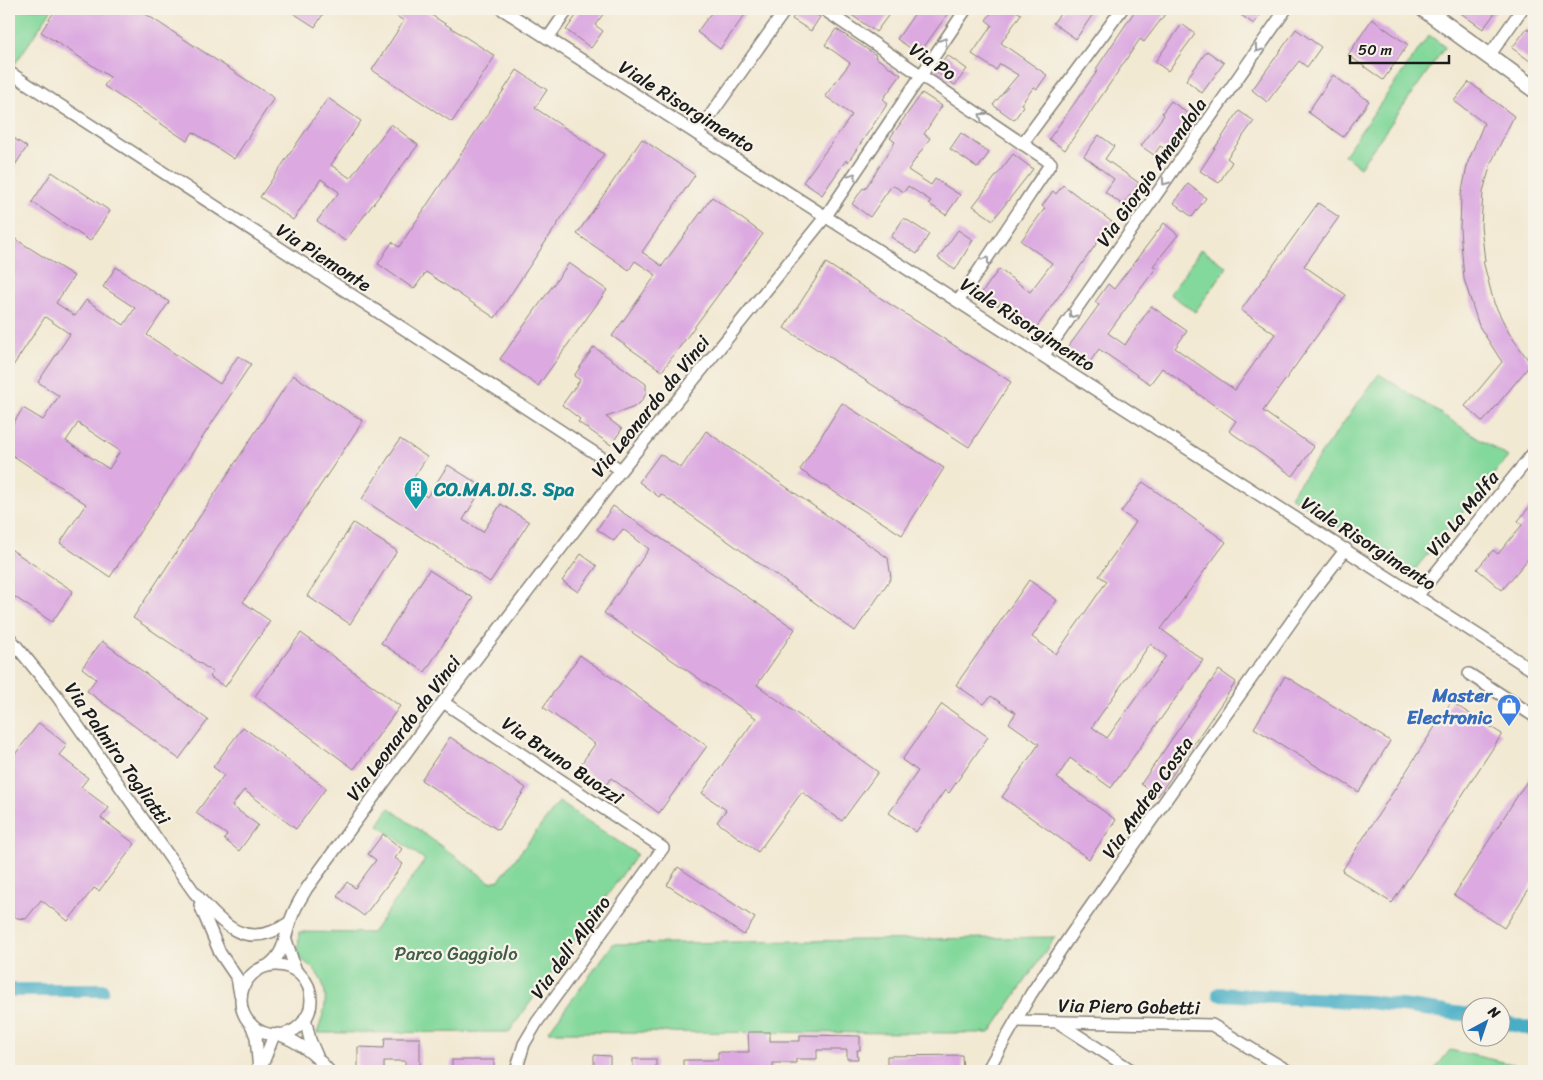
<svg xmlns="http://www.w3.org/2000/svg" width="1543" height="1080" viewBox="0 0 1543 1080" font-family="Sriracha,sans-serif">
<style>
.green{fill:#83d89b;stroke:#507a5c}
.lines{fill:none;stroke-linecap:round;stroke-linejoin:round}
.canal{stroke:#46aec6;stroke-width:14}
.building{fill:#dcaae1;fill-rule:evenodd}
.street-casing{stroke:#878278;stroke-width:14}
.secondary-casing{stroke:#878278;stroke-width:19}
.street{stroke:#fff;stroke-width:11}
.secondary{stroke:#fff;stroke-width:16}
.oneway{stroke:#999}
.labels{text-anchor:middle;stroke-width:4.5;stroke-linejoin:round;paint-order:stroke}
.street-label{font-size:19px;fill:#1c1c1c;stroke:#f7f3e8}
.culture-label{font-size:19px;font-weight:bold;fill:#0d838f;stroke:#f7f3e8;text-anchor:start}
.shop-label{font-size:19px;font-weight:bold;fill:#366cbe;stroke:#f7f3e8;text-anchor:end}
.park-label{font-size:19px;fill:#405e48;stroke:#f7f3e8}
</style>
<rect width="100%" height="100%" fill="#f7f3e8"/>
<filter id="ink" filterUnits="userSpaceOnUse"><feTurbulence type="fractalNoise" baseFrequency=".02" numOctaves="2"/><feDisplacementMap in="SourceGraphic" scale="10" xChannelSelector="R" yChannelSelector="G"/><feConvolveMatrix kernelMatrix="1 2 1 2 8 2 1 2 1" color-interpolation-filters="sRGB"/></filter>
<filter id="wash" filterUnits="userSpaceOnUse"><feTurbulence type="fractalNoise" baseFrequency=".0096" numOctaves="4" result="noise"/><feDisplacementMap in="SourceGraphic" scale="20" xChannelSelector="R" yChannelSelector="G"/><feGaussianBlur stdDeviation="1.12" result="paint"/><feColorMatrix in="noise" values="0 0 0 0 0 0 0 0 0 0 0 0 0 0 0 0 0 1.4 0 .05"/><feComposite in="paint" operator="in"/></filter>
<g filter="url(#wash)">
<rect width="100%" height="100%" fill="#f2e9d3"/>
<g class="green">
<polygon points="9,9 52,9 15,64 9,61"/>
<polygon points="1429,35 1445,47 1360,167 1344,155"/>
<polygon points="1201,249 1227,267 1195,312 1170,294"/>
<polygon points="1379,374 1508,457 1411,574 1290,496"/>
<path d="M559,802l78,52 -128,178 -192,1c8,-22 15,-43 -3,-63 -5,-6 -13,-9 -16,-16l1,-22 73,1 53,-73 -47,-35 11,-17 101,74 9,-2z"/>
<polygon points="1055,937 990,1033 548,1032 613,944"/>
<polygon points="1450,1050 1534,1069 1534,1071 1447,1071 1435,1069"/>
</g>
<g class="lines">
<g class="canal">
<polyline points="9,990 102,990"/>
<polyline points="1219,994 1370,1002 1470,1015"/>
<polyline points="1500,1021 1534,1030"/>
</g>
</g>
<g id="blocks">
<g class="building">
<polygon points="56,9 138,9 274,98 234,159 193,132 187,141 104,86 110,77 41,32"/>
<polygon points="287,9 326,9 315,27"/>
<polygon points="386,9 422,9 495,56 452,122 372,70 404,21"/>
<polygon points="581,9 607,9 595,25 603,31 591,48 566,30"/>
<polygon points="714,9 749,9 720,49 697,32"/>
<polygon points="799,9 808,9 820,17 811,31 792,19"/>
<polygon points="843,9 893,9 876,32"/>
<polygon points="918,9 951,9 919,54 897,39"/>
<polygon points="994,9 1013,9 1021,14 1001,43 1047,75 1037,89 1034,87 1021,104 1024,106 1014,120 993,105 1018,75 1000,64 996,70 972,54 992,25 986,20"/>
<polygon points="1064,9 1085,9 1093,14 1076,39 1053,23"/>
<polygon points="1136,9 1169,9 1144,42 1140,39 1065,150 1049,139 1098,70 1096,69"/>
<polygon points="1232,9 1264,9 1254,24"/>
<polygon points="1455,9 1498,9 1483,29"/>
<polygon points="1372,19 1408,45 1383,80 1348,55"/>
<polygon points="1182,24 1195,34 1168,71 1155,62"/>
<polygon points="1527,28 1534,33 1534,64 1512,48"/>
<polygon points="836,29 876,55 875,57 901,75 883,99 888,103 848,162 846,160 822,195 803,182 852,115 825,96 850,63 825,45"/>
<polygon points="1296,29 1321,47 1307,67 1299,61 1267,102 1252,90"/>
<polygon points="1207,51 1224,63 1202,93 1186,80"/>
<polygon points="947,55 967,69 955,85 935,71"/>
<polygon points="517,70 547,90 535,108 604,154 495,318 426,272 414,289 378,264 392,242 399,247"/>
<polygon points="1333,75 1369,101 1343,137 1308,112"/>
<polygon points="1469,82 1514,116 1491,163 1483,192 1481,226 1485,261 1483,261 1494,303 1509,333 1531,364 1483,422 1465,406 1502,362 1479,326 1464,279 1460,229 1461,195 1468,162 1484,123 1454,101"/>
<polygon points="922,93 942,106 924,134 930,138 908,170 931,185 935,179 960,195 946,215 929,204 931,201 908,186 904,192 892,185 870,217 852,204 863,188 865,189 895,142 890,138"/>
<polygon points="328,98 361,121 331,165 350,178 391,124 418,145 345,241 317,221 339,192 321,179 293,220 260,197"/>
<polygon points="1171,101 1198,121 1186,137 1182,134 1168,151 1160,146 1154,155 1141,146 1164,115 1162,113"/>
<polygon points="1239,111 1254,121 1227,158 1232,162 1219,183 1200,171"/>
<polygon points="961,133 989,153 978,168 950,149"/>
<polygon points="9,135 27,147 9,174"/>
<polygon points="1099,135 1114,146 1105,159 1139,183 1123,205 1105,192 1114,179 1084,156"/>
<polygon points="642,139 695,175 642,252 662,266 712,197 763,234 662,371 612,336 656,275 635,261 629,270 577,234"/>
<polygon points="1013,154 1033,169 993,220 973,206"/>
<polygon points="52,172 110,211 90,241 32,202"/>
<polygon points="1188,184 1206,198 1192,217 1174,203"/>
<polygon points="1063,185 1112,222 1036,328 1001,302 998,306 981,294 999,269 1030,292 1052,263 1021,241 1045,208 1042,206 1053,191 1056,194"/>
<polygon points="1318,203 1339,217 1304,266 1346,295 1263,411 1314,447 1293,476 1229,431 1236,421 1162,368 1150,384 1099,349 1087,366 1066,350 1099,305 1095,302 1108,284 1114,289 1164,223 1178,235 1153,266 1156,268 1108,333 1125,345 1151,306 1187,331 1175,348 1235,390 1275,334 1241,310"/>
<polygon points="904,218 929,234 917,254 891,237"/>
<polygon points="958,230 973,240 955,270 938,258"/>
<path d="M9,235l65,41 -18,27 19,13 11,-16 38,25 11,-17 -32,-21 13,-20 53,35 -22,33 73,49 18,-28 13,8 -141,213 -50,-34 26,-39 -77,-51v-23l14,-22 20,12 16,-24 -21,-14 32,-48 -25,-17 -36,55zM78,423l42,28 -11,18 -43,-28z"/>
<polygon points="569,263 607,290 538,386 500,359"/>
<polygon points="826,263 1011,382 969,447 784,328"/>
<polygon points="594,347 646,384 646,394 640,403 632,408 606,417 622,429 611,445 578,422 580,419 562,405 580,380 574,376"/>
<polygon points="293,375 363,421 243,602 270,621 225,687 210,677 213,672 133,618"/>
<polygon points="842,403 944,468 902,535 800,470"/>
<polygon points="706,431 888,558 891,578 855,631 661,494 659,497 639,482 660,454 681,468"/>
<polygon points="400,439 427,457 409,485 427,497 448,465 483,487 463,520 483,532 501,504 529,522 490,582 362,499"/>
<path d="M1143,482l83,60 -65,87 42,31 -92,128 -41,-30 -13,20 59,42 -27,39 -87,-62 37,-53 -30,-21 7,-10 -25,-17 -7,8 -28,-19 73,-105 28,20 -25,37 24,17 51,-73 -8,-5 37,-54 -15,-10zM1150,644l16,12 -59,82 -15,-11z"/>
<polygon points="1534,501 1534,552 1502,590 1477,569 1493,550 1498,554 1522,525 1518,521"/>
<polygon points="613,506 795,629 757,685 878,772 842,821 802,792 758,852 717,822 726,810 702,793 756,718 604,613 649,549 623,529 614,541 597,529"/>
<polygon points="353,523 397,551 350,624 307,596"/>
<polygon points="9,548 73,591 52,622 9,593"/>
<polygon points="581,554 597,566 578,592 562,581"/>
<polygon points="429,570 473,598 425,672 381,643"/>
<polygon points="301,633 400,706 354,769 255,696"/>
<polygon points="102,641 208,720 179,759 87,691 96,679 82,668"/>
<polygon points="580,655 707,746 659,813 611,778 605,786 579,767 595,744 543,707"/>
<polygon points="1219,670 1236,682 1158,796 1141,784"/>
<polygon points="1285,676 1390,741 1359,792 1254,728"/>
<polygon points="1451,702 1502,734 1392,903 1342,871"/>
<polygon points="942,704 988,737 949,793 945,790 916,832 889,813 918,771 902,760"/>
<polygon points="39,723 67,745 59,755 88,778 81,787 109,808 101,818 135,844 99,891 94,888 68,921 41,900 26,919 17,918 9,912 9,762"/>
<polygon points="243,727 326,788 296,829 244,790 232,806 258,825 239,851 224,839 227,835 196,813 224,775 213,767"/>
<polygon points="450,737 526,788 498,830 421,780"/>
<polygon points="1534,770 1534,881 1504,928 1454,895"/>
<polygon points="383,834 402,849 395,858 403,864 364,916 337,896 347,882 355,888 376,860 368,854"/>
<polygon points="678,867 755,918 744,935 667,885"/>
<polygon points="748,1032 770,1032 770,1041 800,1041 800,1035 860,1036 860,1050 857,1050 858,1059 847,1059 847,1050 817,1050 817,1059 796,1059 796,1063 773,1063 773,1071 683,1071 683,1060 718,1060 718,1052 749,1052"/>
<polygon points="385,1038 420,1038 420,1071 405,1071 405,1061 384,1061 384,1071 358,1071 358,1047 384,1048"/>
<polygon points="594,1055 610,1056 610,1071 594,1071"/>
<polygon points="962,1055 963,1071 887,1071 887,1056"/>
<rect x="633" y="1059" width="23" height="12"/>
<rect x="452" y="1060" width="42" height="11"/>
</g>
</g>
</g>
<g filter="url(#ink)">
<use href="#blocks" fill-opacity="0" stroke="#878278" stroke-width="1"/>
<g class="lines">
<defs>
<g id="street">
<polyline points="502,9 1534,671"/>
<polyline points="823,9 1051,163 959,300"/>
<polyline points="548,38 568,9"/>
<polyline points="1489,56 1522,9"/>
<polyline points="9,72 621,470"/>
<polyline points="697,134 786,9"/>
<polyline points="1022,144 1122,9"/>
<polyline points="1044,355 1286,9"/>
<polyline points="1417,596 1534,452"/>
<path d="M9,637l48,59 137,196c30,34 52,60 96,30"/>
<polyline points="1469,674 1534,716"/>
<polyline points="443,702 663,848 537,1022 524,1044 516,1071"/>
<polyline points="200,905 220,953 237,978 240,994"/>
<polyline points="286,940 296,971"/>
<circle cx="276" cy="1000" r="35"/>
<path d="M267,966c18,-12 17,-28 24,-47 4,-12 10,-21 16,-31l136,-186 178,-232 205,-254 140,-207"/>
<polyline points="305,1018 310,1040 317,1056"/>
<polyline points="1016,1021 1212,1025 1288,1071"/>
<polyline points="1059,1023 1133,1071"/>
<polyline points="251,1024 256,1037 259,1071"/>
<path d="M278,1034c21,8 37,20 51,37"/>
<polyline points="261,1068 274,1035"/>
<polyline points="987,1071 1031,994 1072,933 1308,598 1346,549"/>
</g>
<polyline id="secondary" points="1424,9 1534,89"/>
</defs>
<use href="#street" class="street-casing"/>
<use href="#secondary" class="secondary-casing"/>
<use href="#street" class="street"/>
<use href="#secondary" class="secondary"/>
</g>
<defs><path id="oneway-chevron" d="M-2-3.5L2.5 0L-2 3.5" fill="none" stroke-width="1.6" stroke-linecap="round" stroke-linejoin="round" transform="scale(1.25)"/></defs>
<g class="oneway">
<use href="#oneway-chevron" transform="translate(944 41) rotate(-57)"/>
<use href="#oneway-chevron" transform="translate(1258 49) rotate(125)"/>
<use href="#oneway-chevron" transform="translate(982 116) rotate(-145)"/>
<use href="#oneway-chevron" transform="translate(853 176) rotate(-56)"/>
<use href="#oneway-chevron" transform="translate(1165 182) rotate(125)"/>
<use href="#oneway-chevron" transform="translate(986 260) rotate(-56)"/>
<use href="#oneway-chevron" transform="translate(1072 315) rotate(125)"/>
</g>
</g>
<defs>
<symbol id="building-pin" viewBox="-11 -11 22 30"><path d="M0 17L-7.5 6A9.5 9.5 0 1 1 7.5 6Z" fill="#0f9aa8" stroke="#f7f3e8"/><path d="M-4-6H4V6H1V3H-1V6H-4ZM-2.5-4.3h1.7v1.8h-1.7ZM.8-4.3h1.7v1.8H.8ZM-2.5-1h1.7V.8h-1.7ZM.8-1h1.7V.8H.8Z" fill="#fff"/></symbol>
<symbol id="shop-pin" viewBox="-11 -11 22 30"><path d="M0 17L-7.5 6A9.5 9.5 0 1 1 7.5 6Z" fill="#3f7fe0" stroke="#f7f3e8"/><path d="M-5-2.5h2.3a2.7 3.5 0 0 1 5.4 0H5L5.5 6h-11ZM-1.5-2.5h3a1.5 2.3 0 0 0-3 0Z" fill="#fff"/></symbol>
</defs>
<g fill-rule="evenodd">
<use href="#building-pin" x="402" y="475" width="28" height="38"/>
<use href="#shop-pin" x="1495" y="692" width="28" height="38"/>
</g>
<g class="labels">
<g class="street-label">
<text transform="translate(933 61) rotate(34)" y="7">Via Po</text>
<text transform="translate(687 106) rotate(32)" y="7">Viale Risorgimento</text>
<text transform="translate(1151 172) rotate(-55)" y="7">Via Giorgio Amendola</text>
<text transform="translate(324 257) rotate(33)" y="7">Via Piemonte</text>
<text transform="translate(1028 324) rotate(33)" y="7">Viale Risorgimento</text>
<text transform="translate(650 406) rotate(-51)" y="7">Via Leonardo da Vinci</text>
<text transform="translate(1462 513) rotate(-51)" y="7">Via La Malfa</text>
<text transform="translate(1369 543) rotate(33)" y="7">Viale Risorgimento</text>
<text transform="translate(403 728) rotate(-53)" y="7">Via Leonardo da Vinci</text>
<text transform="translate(118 753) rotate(55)" y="7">Via Palmiro Togliatti</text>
<text transform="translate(563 760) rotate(34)" y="7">Via Bruno Buozzi</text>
<text transform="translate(1147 797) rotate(-55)" y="7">Via Andrea Costa</text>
<text transform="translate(570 947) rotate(-54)" y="7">Via dell'Alpino</text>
<text transform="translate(1129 1006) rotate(1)" y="7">Via Piero Gobetti</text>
</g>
<g class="culture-label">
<text x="434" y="496">CO.MA.DI.S. Spa</text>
</g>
<g class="shop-label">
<text x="1492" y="702">Master<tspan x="1492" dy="22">Electronic</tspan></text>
</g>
<g class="park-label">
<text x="456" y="960">Parco Gaggiolo</text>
</g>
</g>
<rect width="1543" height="1080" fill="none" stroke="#f7f3e8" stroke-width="30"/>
<g transform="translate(1486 1022) rotate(40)"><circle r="24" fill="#f7f3e8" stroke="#9f9d96"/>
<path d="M0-4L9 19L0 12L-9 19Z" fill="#1f6fb2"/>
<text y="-8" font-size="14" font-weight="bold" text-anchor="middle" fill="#1c1c1c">N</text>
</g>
<path d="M1350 55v8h99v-8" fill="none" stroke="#1c1c1c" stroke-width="2.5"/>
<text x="1358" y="55" font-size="15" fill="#1c1c1c" stroke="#f7f3e8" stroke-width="4" paint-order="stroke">50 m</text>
</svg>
